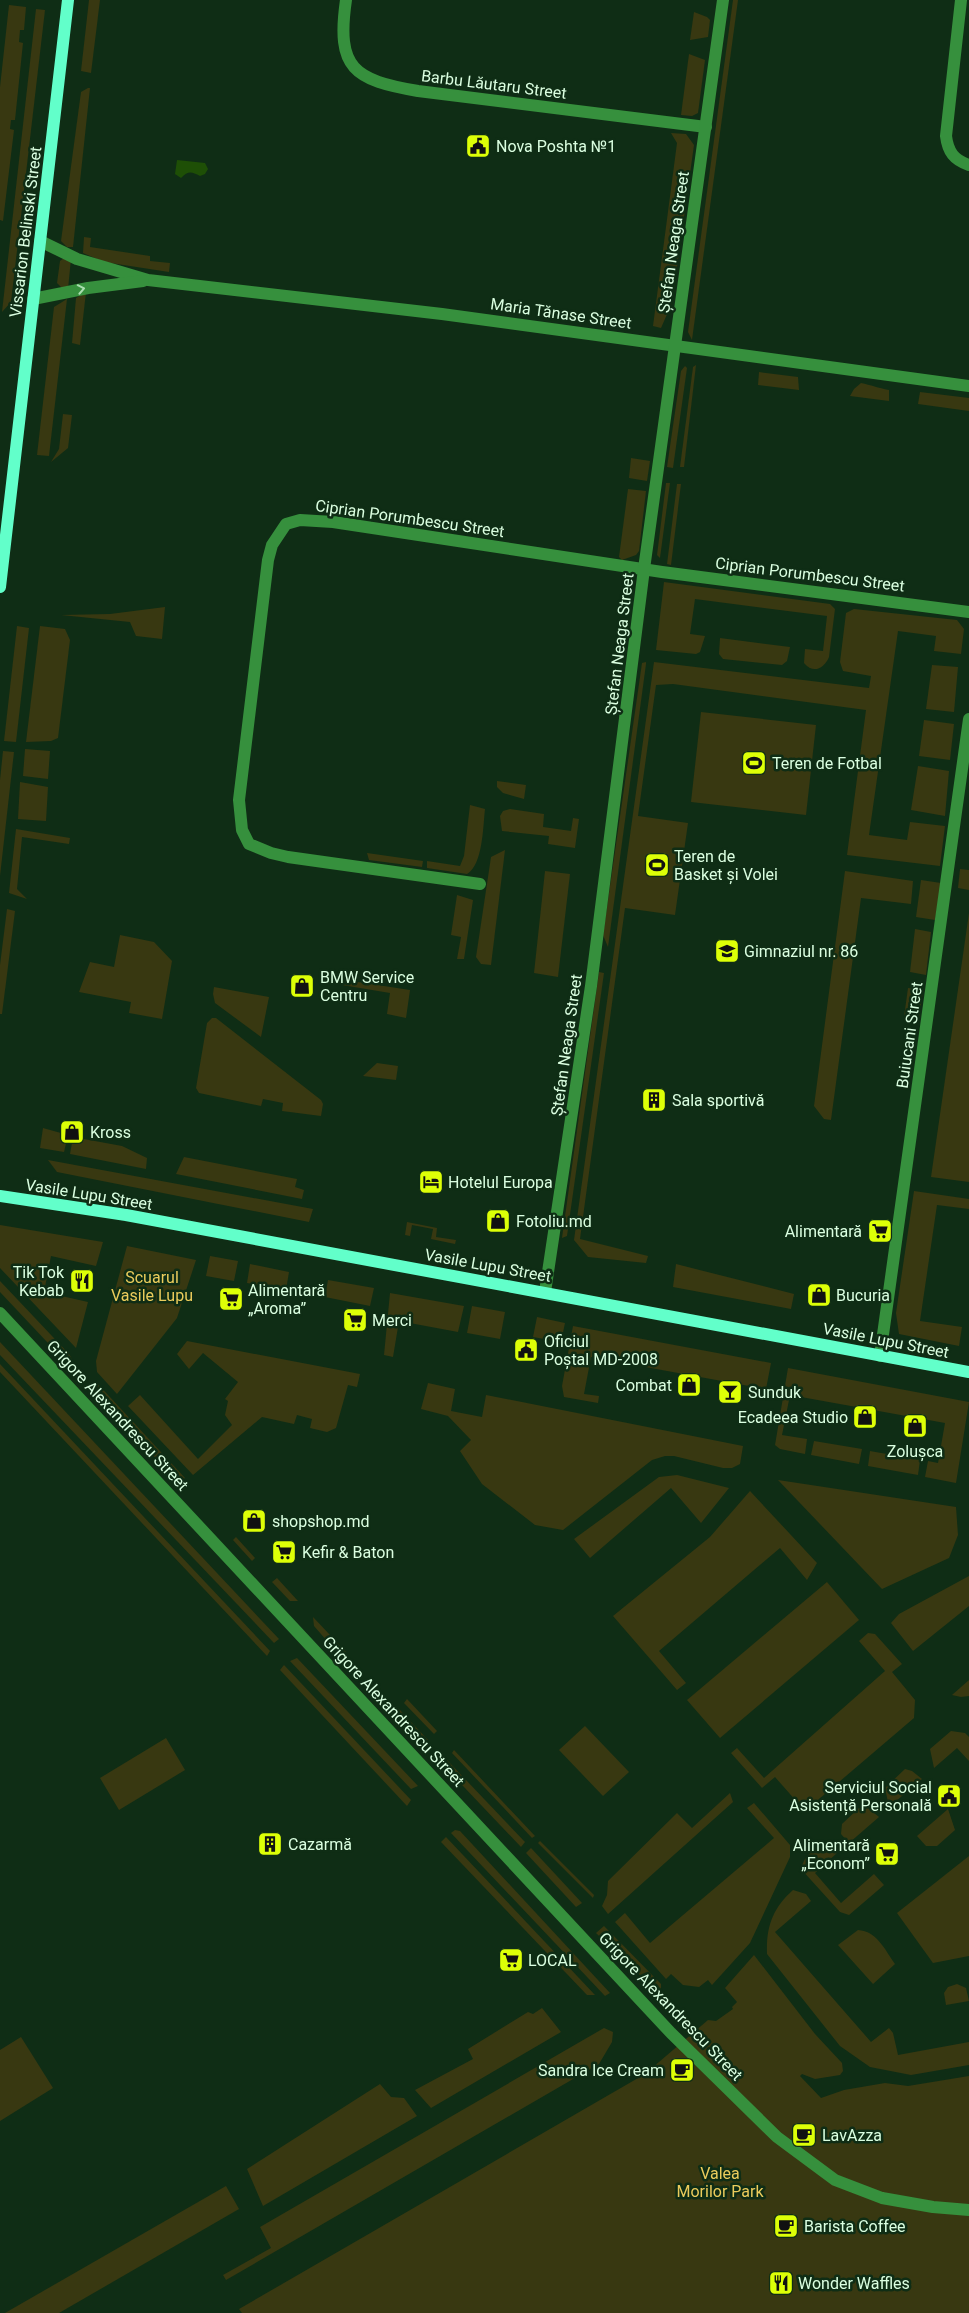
<svg xmlns="http://www.w3.org/2000/svg" width="969" height="2313" viewBox="0 0 969 2313" font-family="Roboto,sans-serif">
<style>
.green{fill:#383811}
.water{fill:#1e4f06}
.lines{fill:none;stroke-linecap:round;stroke-linejoin:round}
.minor{stroke:#36903d;stroke-width:12}
.major{stroke:#62ffca;stroke-width:12}
.oneway{stroke:#aadeb0}
.labels{text-anchor:middle;stroke-width:5;stroke-linejoin:round;paint-order:stroke}
.street-label{font-size:16px;fill:#dbffe1;stroke:#0f2d15}
.poi-label{font-size:16px;fill:#dbffe1;stroke:#0f2d15;text-anchor:start}
.park-label{font-size:16px;fill:#ebcc5c;stroke:#0f2d15}
</style>
<rect width="100%" height="100%" fill="#0f2d15"/>
<g class="green">
<polygon points="89,0 100,0 91,73 81,71"/>
<polygon points="733,0 738,0 692,340 688,332"/>
<polygon points="9,5 26,7 24,30 20,30 19,42 23,43 15,120 11,120 10,129 14,130 3,221 0,220 0,87"/>
<polygon points="36,9 45,10 11,302 2,312"/>
<polygon points="694,12 707,17 710,20 708,37 690,40"/>
<polygon points="689,54 705,60 698,113 692,116 681,115"/>
<polygon points="88,88 90,88 73,247 67,247 61,241 81,92"/>
<polygon points="671,133 686,134 694,145 672,303 661,328 653,326 677,143"/>
<polygon points="84,237 91,238 90,247 150,256 150,261 170,263 169,272 104,262 83,253"/>
<polygon points="64,258 71,259 68,289 63,289 57,283 60,261"/>
<polygon points="86,292 80,345 72,343 76,298"/>
<polygon points="67,299 49,456 37,455 54,307"/>
<polygon points="696,365 684,467 680,467 693,367"/>
<polygon points="685,366 687,368 673,468 667,467 681,371"/>
<polygon points="759,372 798,377 799,390 758,385"/>
<path d="M861,383c10,2 17,5 28,7v11l-39,-5 4,-7z"/>
<polygon points="920,392 969,398 969,411 918,404"/>
<polygon points="63,414 72,415 68,448 51,462 59,449"/>
<polygon points="631,458 650,461 647,481 629,478"/>
<polygon points="666,483 670,483 660,558 657,555"/>
<polygon points="677,484 681,484 671,565 667,564"/>
<polygon points="628,489 646,491 639,551 636,555 622,560 619,557"/>
<path d="M664,582l166,22 5,5 -6,48c-5,12 -16,17 -25,6l1,-14 18,2 4,-35 -132,-17 -5,35 15,2 -5,16 -4,2 -40,-4z"/>
<polygon points="165,607 162,639 136,636 130,622 61,615 110,614"/>
<polygon points="854,609 957,620 964,629 961,654 934,651 936,636 898,631 869,835 907,840 910,822 945,826 940,866 847,855 866,710 673,684 656,685 638,816 688,823 675,915 625,908 580,1239 648,1256 646,1263 588,1257 574,1240 654,662 869,688 871,676 843,671 840,662 846,613"/>
<polygon points="17,626 29,628 16,742 4,741"/>
<polygon points="40,626 65,629 70,640 58,738 51,741 26,742"/>
<polygon points="720,638 790,647 787,661 782,665 723,659 719,654"/>
<polygon points="646,662 646,664 608,947 603,935 642,663"/>
<polygon points="932,665 958,667 954,712 926,709"/>
<polygon points="701,712 816,725 806,815 691,802"/>
<polygon points="924,720 954,724 950,760 919,756"/>
<polygon points="25,749 50,751 48,779 23,776"/>
<polygon points="3,751 14,752 0,876 0,780"/>
<polygon points="918,766 949,771 945,816 911,810"/>
<polygon points="497,781 526,785 524,799 503,793 497,787"/>
<polygon points="20,782 48,787 46,821 18,819"/>
<path d="M470,805l15,4c-2,17 -2,56 -18,65l-40,-6v-7l33,5 4,-10z"/>
<polygon points="510,809 544,814 543,827 571,831 573,818 579,819 575,848 548,844 549,836 502,831 500,816 503,811"/>
<polygon points="16,829 70,838 69,844 22,837 17,889 27,899 9,893"/>
<polygon points="505,850 491,965 481,964 476,957 491,857"/>
<polygon points="367,853 423,861 422,867 369,860"/>
<polygon points="960,869 969,870 969,890 958,888"/>
<polygon points="545,871 570,874 558,977 534,973"/>
<polygon points="845,871 913,881 911,904 861,898 831,1120 824,1119 814,1106"/>
<polygon points="921,880 941,883 935,920 916,917"/>
<polygon points="457,895 473,900 464,959 457,959 461,937 451,935"/>
<polygon points="7,909 15,911 2,1014 0,1014 0,965"/>
<polygon points="969,913 969,1182 931,1177"/>
<polygon points="915,929 931,932 926,975 910,972"/>
<polygon points="120,935 154,942 172,961 162,1019 129,1013 131,1002 79,992 90,962 114,967"/>
<polygon points="599,972 604,973 567,1236 562,1238"/>
<polygon points="325,977 410,990 406,1018 387,1014 390,993 324,982"/>
<polygon points="214,987 269,997 261,1037 215,1003 213,994"/>
<polygon points="908,988 923,990 919,1019 904,1017"/>
<polygon points="212,1018 216,1018 321,1100 323,1104 321,1116 282,1111 283,1103 263,1099 261,1106 199,1093 196,1088 207,1023"/>
<polygon points="377,1063 398,1066 396,1080 363,1076"/>
<polygon points="43,1128 68,1135 64,1152 40,1148"/>
<polygon points="73,1137 122,1146 147,1158 146,1169 70,1154"/>
<polygon points="184,1157 297,1179 295,1187 304,1190 302,1199 176,1174"/>
<polygon points="48,1160 313,1209 309,1222 57,1172"/>
<polygon points="914,1191 969,1199 969,1209 937,1205 920,1321 962,1327 959,1346 899,1334 896,1313"/>
<polygon points="407,1222 437,1228 436,1237 456,1240 455,1244 431,1239 433,1229 412,1225 410,1236 405,1235"/>
<polygon points="0,1225 103,1242 96,1266 51,1256 44,1292 88,1302 76,1348 0,1268"/>
<polygon points="127,1246 196,1260 177,1318 117,1394 97,1372 96,1361"/>
<polygon points="210,1256 238,1261 234,1281 206,1276"/>
<polygon points="250,1264 289,1272 286,1290 247,1283"/>
<polygon points="676,1264 794,1294 791,1309 673,1287"/>
<polygon points="328,1280 374,1288 370,1306 325,1297"/>
<polygon points="0,1281 69,1354 72,1359 63,1359 0,1292"/>
<polygon points="390,1293 464,1306 458,1332 399,1321 393,1357 384,1355"/>
<polygon points="472,1306 505,1312 500,1339 467,1333"/>
<polygon points="537,1317 565,1323 561,1342 533,1337"/>
<polygon points="573,1326 771,1363 766,1389 591,1357 584,1394 599,1396 598,1403 564,1397 562,1386"/>
<polygon points="187,1341 360,1374 357,1387 348,1385 336,1428 327,1432 310,1428 312,1419 297,1415 294,1424 262,1417 193,1475 128,1406 140,1395 198,1459 232,1425 225,1415 228,1401 225,1399 238,1382 203,1353 189,1369 177,1354"/>
<polygon points="0,1342 279,1639 274,1643 0,1355"/>
<polygon points="0,1364 270,1651 267,1656 0,1372"/>
<polygon points="788,1368 969,1402 956,1483 925,1477 928,1461 938,1463 945,1423 790,1395 782,1435 807,1439 805,1454 780,1449 775,1445"/>
<polygon points="96,1382 185,1478 178,1483 100,1398"/>
<polygon points="428,1383 455,1389 451,1411 482,1417 486,1395 743,1446 740,1464 732,1468 723,1468 674,1456 665,1456 652,1460 563,1530 535,1525 482,1484 460,1451 471,1440 448,1416 421,1409"/>
<polygon points="814,1441 862,1449 859,1464 811,1455"/>
<polygon points="870,1451 920,1460 918,1475 868,1466"/>
<polygon points="677,1475 729,1488 701,1523 671,1488 590,1558 574,1539 659,1477"/>
<polygon points="778,1480 956,1507 958,1535 949,1558 882,1589"/>
<polygon points="750,1491 817,1563 807,1580 780,1548 659,1651 686,1683 677,1690 613,1616 710,1537"/>
<polygon points="236,1537 255,1558 252,1561 233,1540"/>
<polygon points="969,1576 969,1606 913,1651 891,1623 899,1614"/>
<polygon points="277,1578 298,1601 290,1601 272,1582"/>
<polygon points="827,1582 859,1620 720,1738 687,1700"/>
<polygon points="313,1617 346,1652 341,1657 314,1626"/>
<polygon points="868,1633 875,1634 902,1664 892,1672 915,1700 914,1718 805,1811 775,1777 762,1788 731,1753 737,1748 764,1778 885,1671 859,1641"/>
<polygon points="297,1658 418,1786 411,1789 290,1661"/>
<polygon points="284,1665 411,1800 407,1806 280,1670"/>
<polygon points="969,1680 969,1696 961,1697 952,1695"/>
<polygon points="407,1699 437,1731 434,1734 404,1703"/>
<polygon points="398,1708 428,1740 421,1742 396,1715"/>
<polygon points="585,1726 629,1772 603,1796 559,1750"/>
<polygon points="951,1731 965,1733 969,1737 969,1761 957,1748 934,1768 930,1749"/>
<polygon points="166,1738 185,1770 119,1810 100,1778"/>
<polygon points="454,1750 535,1836 532,1838 452,1753"/>
<polygon points="447,1760 525,1842 521,1847 444,1766"/>
<polygon points="905,1769 912,1771 922,1779 889,1807 885,1788"/>
<polygon points="730,1793 733,1802 608,1914 602,1906 607,1895 608,1881 677,1813 692,1828"/>
<polygon points="754,1803 790,1845 790,1857 750,1943 712,1985 708,1980 699,1987 683,1985 671,1974 666,1979 615,1922 625,1913 650,1943 774,1838 747,1808"/>
<polygon points="859,1808 868,1808 879,1817 849,1843 841,1834 842,1824"/>
<polygon points="948,1809 955,1830 937,1846 926,1846 917,1836"/>
<polygon points="455,1830 460,1831 610,1993 605,1996 451,1833"/>
<polygon points="446,1837 595,1995 587,1995 441,1842"/>
<polygon points="540,1841 594,1895 593,1898 538,1843"/>
<path d="M825,1845l12,8 -22,20 26,30 33,-29 10,11 -35,30 -9,-3 -39,-43c3,-13 12,-20 24,-24z"/>
<polygon points="531,1848 582,1903 576,1907 526,1853"/>
<polygon points="969,1856 969,1956 933,1963 897,1913"/>
<path d="M793,1890l13,4 5,7 -36,31 96,110 18,-14 4,5 5,22 71,-13v23l-58,10 -41,-8 -30,-21 -73,-92c-1,-28 6,-46 26,-64z"/>
<polygon points="604,1926 661,1984 661,1990 644,1979 596,1933"/>
<path d="M858,1930c19,1 27,20 37,34l-22,20 -35,-39z"/>
<polygon points="754,1955 815,2034 842,2063 843,2071 840,2075 815,2079 802,2074 800,2076 821,2098 844,2090 885,2083 908,2086 969,2076 969,2313 242,2313 239,2309 645,2074 708,2020 716,2021 733,2009 732,2007 737,2002 725,1988"/>
<polygon points="957,1984 966,1988 969,2001 946,2005 944,1993 948,1987"/>
<polygon points="542,2008 561,2032 431,2108 415,2090 473,2059 468,2049 528,2012 533,2014"/>
<polygon points="604,2028 613,2032 612,2042 599,2064 226,2280 223,2275 271,2248 260,2227"/>
<polygon points="21,2037 53,2088 0,2121 0,2050"/>
<polygon points="380,2084 391,2097 404,2098 417,2116 263,2206 247,2169"/>
<polygon points="226,2186 239,2209 59,2313 5,2313"/>
</g>
<path class="water" d="M177,160l28,3 3,6 -3,5 -5,2c-9,-5 -12,-5 -19,2l-6,-4z"/>
<g class="lines">
<g class="minor">
<path d="M346,0c-10,69 8,80 72,91l288,36"/>
<path d="M961,0l-15,136c2,16 8,24 23,29"/>
<polyline points="40,241 77,259 148,280 442,314 969,386"/>
<polyline points="33,299 88,288 143,281"/>
<polyline points="480,884 288,857 271,853 249,844 242,830 239,800 268,560 272,545 286,524 300,520 333,522 662,572 969,612"/>
<polyline points="545,1292 591,986 644,569 723,0"/>
<polyline points="0,1313 671,2033 777,2137 835,2180 882,2198 933,2207 969,2210"/>
<polyline points="880,1356 969,719"/>
</g>
<g class="major">
<polyline points="0,587 68,0"/>
<polyline points="0,1196 126,1215 969,1372"/>
</g>
</g>
<defs><path id="oneway-chevron" d="M-2-3.5L2.5 0L-2 3.5" fill="none" stroke-width="1.6" stroke-linecap="round" stroke-linejoin="round" transform="scale(1.25)"/></defs>
<use class="oneway" href="#oneway-chevron" transform="translate(81 289) rotate(-11)"/>
<defs>
<symbol id="civic-square" viewBox="-11 -11 22 22"><rect x="-9" y="-9" width="18" height="18" rx="4" fill="#ddff07" stroke="#0f2d15"/><path d="M-.6-6.5H3V-4.5H.6V-3L4-1V1h2V6H-6V1h2V-1L-.6-3ZM-1.2 2.5V6h2.4V2.5Z" fill="#111"/></symbol>
<symbol id="stadium-square" viewBox="-11 -11 22 22"><rect x="-9" y="-9" width="18" height="18" rx="4" fill="#ddff07" stroke="#0f2d15"/><path d="M0-5a6.5 5 0 1 0 0 10a6.5 5 0 1 0 0-10ZM-3.5-1.8h7v3.6h-7Z" fill="#111"/></symbol>
<symbol id="school-square" viewBox="-11 -11 22 22"><rect x="-9" y="-9" width="18" height="18" rx="4" fill="#ddff07" stroke="#0f2d15"/><path d="M0-5L7-2L0 1L-7-2ZM-4 1L0 2.5L4 1V4Q0 6-4 4Z" fill="#111"/></symbol>
<symbol id="shop-square" viewBox="-11 -11 22 22"><rect x="-9" y="-9" width="18" height="18" rx="4" fill="#ddff07" stroke="#0f2d15"/><path d="M-5-2.5h2.3a2.7 3.5 0 0 1 5.4 0H5L5.5 6h-11ZM-1.5-2.5h3a1.5 2.3 0 0 0-3 0Z" fill="#111"/></symbol>
<symbol id="building-square" viewBox="-11 -11 22 22"><rect x="-9" y="-9" width="18" height="18" rx="4" fill="#ddff07" stroke="#0f2d15"/><path d="M-4-6H4V6H1V3H-1V6H-4ZM-2.5-4.3h1.7v1.8h-1.7ZM.8-4.3h1.7v1.8H.8ZM-2.5-1h1.7V.8h-1.7ZM.8-1h1.7V.8H.8Z" fill="#111"/></symbol>
<symbol id="hotel-square" viewBox="-11 -11 22 22"><rect x="-9" y="-9" width="18" height="18" rx="4" fill="#ddff07" stroke="#0f2d15"/><path d="M-6-4.5h1.5V1H6V5H4.5V3h-9V5H-6ZM-4 0a1.8 1.8 0 1 1 3.6 0ZM.5 0V-2.5h3Q6-2.5 6 0Z" fill="#111"/></symbol>
<symbol id="supermarket-square" viewBox="-11 -11 22 22"><rect x="-9" y="-9" width="18" height="18" rx="4" fill="#ddff07" stroke="#0f2d15"/><path d="M-6-5.5h2.5l.6 2H6L4.5 2H-2.5L-4.4-4H-6ZM-1.5 3.2a1.3 1.3 0 1 0 .1 0ZM3 3.2a1.3 1.3 0 1 0 .1 0Z" fill="#111"/></symbol>
<symbol id="restaurant-square" viewBox="-11 -11 22 22"><rect x="-9" y="-9" width="18" height="18" rx="4" fill="#ddff07" stroke="#0f2d15"/><path d="M-5-6h1v4h1v-4h1v4h1v-4h1v5L-1.5 .5V6h-2V.5L-5-1ZM5-6V6H3V1.5H1.5Q1.5-4 5-6Z" fill="#111"/></symbol>
<symbol id="bar-square" viewBox="-11 -11 22 22"><rect x="-9" y="-9" width="18" height="18" rx="4" fill="#ddff07" stroke="#0f2d15"/><path d="M-6-5H6L.8 .8V4.5H3.5V6h-7V4.5H-.8V.8Z" fill="#111"/></symbol>
<symbol id="cafe-square" viewBox="-11 -11 22 22"><rect x="-9" y="-9" width="18" height="18" rx="4" fill="#ddff07" stroke="#0f2d15"/><path d="M-5.5-4.5H6V0H3Q3 3.5 0 3.5H-2.5Q-5.5 3.5-5.5 0ZM3-3.2v2h1.7v-2ZM-6 4.5H4V6H-6Z" fill="#111"/></symbol>
</defs>
<g fill-rule="evenodd">
<use href="#civic-square" x="464" y="132" width="28" height="28"/>
<use href="#stadium-square" x="740" y="749" width="28" height="28"/>
<use href="#stadium-square" x="643" y="851" width="28" height="28"/>
<use href="#school-square" x="713" y="937" width="28" height="28"/>
<use href="#shop-square" x="288" y="972" width="28" height="28"/>
<use href="#building-square" x="640" y="1086" width="28" height="28"/>
<use href="#shop-square" x="58" y="1118" width="28" height="28"/>
<use href="#hotel-square" x="417" y="1168" width="28" height="28"/>
<use href="#shop-square" x="484" y="1207" width="28" height="28"/>
<use href="#supermarket-square" x="866" y="1217" width="28" height="28"/>
<use href="#restaurant-square" x="68" y="1267" width="28" height="28"/>
<use href="#shop-square" x="805" y="1281" width="28" height="28"/>
<use href="#supermarket-square" x="217" y="1285" width="28" height="28"/>
<use href="#supermarket-square" x="341" y="1306" width="28" height="28"/>
<use href="#civic-square" x="512" y="1336" width="28" height="28"/>
<use href="#shop-square" x="675" y="1371" width="28" height="28"/>
<use href="#bar-square" x="716" y="1378" width="28" height="28"/>
<use href="#shop-square" x="851" y="1403" width="28" height="28"/>
<use href="#shop-square" x="901" y="1412" width="28" height="28"/>
<use href="#shop-square" x="240" y="1507" width="28" height="28"/>
<use href="#supermarket-square" x="270" y="1538" width="28" height="28"/>
<use href="#civic-square" x="935" y="1782" width="28" height="28"/>
<use href="#building-square" x="256" y="1830" width="28" height="28"/>
<use href="#supermarket-square" x="873" y="1840" width="28" height="28"/>
<use href="#supermarket-square" x="497" y="1946" width="28" height="28"/>
<use href="#cafe-square" x="668" y="2056" width="28" height="28"/>
<use href="#cafe-square" x="790" y="2121" width="28" height="28"/>
<use href="#cafe-square" x="772" y="2212" width="28" height="28"/>
<use href="#restaurant-square" x="767" y="2269" width="28" height="28"/>
</g>
<g class="labels">
<g class="street-label">
<text transform="translate(494 84) rotate(7)" y="6">Barbu Lăutaru Street</text>
<text transform="translate(25 232) rotate(-83)" y="6">Vissarion Belinski Street</text>
<text transform="translate(673 242) rotate(-82)" y="6">Ștefan Neaga Street</text>
<text transform="translate(561 313) rotate(8)" y="6">Maria Tănase Street</text>
<text transform="translate(410 518) rotate(8)" y="6">Ciprian Porumbescu Street</text>
<text transform="translate(810 574) rotate(7)" y="6">Ciprian Porumbescu Street</text>
<text transform="translate(619 644) rotate(-83)" y="6">Ștefan Neaga Street</text>
<text transform="translate(909 1035) rotate(-82)" y="6">Buiucani Street</text>
<text transform="translate(566 1045) rotate(-82)" y="6">Ștefan Neaga Street</text>
<text transform="translate(89 1194) rotate(9)" y="6">Vasile Lupu Street</text>
<text transform="translate(488 1265) rotate(10)" y="6">Vasile Lupu Street</text>
<text transform="translate(886 1340) rotate(11)" y="6">Vasile Lupu Street</text>
<text transform="translate(118 1415) rotate(47)" y="6">Grigore Alexandrescu Street</text>
<text transform="translate(394 1711) rotate(47)" y="6">Grigore Alexandrescu Street</text>
<text transform="translate(671 2006) rotate(46)" y="6">Grigore Alexandrescu Street</text>
</g>
<g class="poi-label">
<text x="496" y="152">Nova Poshta №1</text>
<text x="772" y="769">Teren de Fotbal</text>
<text x="674" y="862">Teren de<tspan x="674" dy="18">Basket și Volei</tspan></text>
<text x="744" y="957">Gimnaziul nr. 86</text>
<text x="320" y="983">BMW Service<tspan x="320" dy="18">Centru</tspan></text>
<text x="672" y="1106">Sala sportivă</text>
<text x="90" y="1138">Kross</text>
<text x="448" y="1188">Hotelul Europa</text>
<text x="516" y="1227">Fotoliu.md</text>
<text x="862" y="1237" text-anchor="end">Alimentară</text>
<text x="64" y="1278" text-anchor="end">Tik Tok<tspan x="64" dy="18">Kebab</tspan></text>
<text x="248" y="1296">Alimentară<tspan x="248" dy="18">„Aroma”</tspan></text>
<text x="836" y="1301">Bucuria</text>
<text x="372" y="1326">Merci</text>
<text x="544" y="1347">Oficiul<tspan x="544" dy="18">Poștal MD-2008</tspan></text>
<text x="672" y="1391" text-anchor="end">Combat</text>
<text x="748" y="1398">Sunduk</text>
<text x="848" y="1423" text-anchor="end">Ecadeea Studio</text>
<text x="915" y="1457" text-anchor="middle">Zolușca</text>
<text x="272" y="1527">shopshop.md</text>
<text x="302" y="1558">Kefir &amp; Baton</text>
<text x="932" y="1793" text-anchor="end">Serviciul Social<tspan x="932" dy="18">Asistență Personală</tspan></text>
<text x="288" y="1850">Cazarmă</text>
<text x="870" y="1851" text-anchor="end">Alimentară<tspan x="870" dy="18">„Econom”</tspan></text>
<text x="528" y="1966">LOCAL</text>
<text x="664" y="2076" text-anchor="end">Sandra Ice Cream</text>
<text x="822" y="2141">LavAzza</text>
<text x="804" y="2232">Barista Coffee</text>
<text x="798" y="2289">Wonder Waffles</text>
</g>
<g class="park-label">
<text x="152" y="1283">Scuarul<tspan x="152" dy="18">Vasile Lupu</tspan></text>
<text x="720" y="2179">Valea<tspan x="720" dy="18">Morilor Park</tspan></text>
</g>
</g>
</svg>
